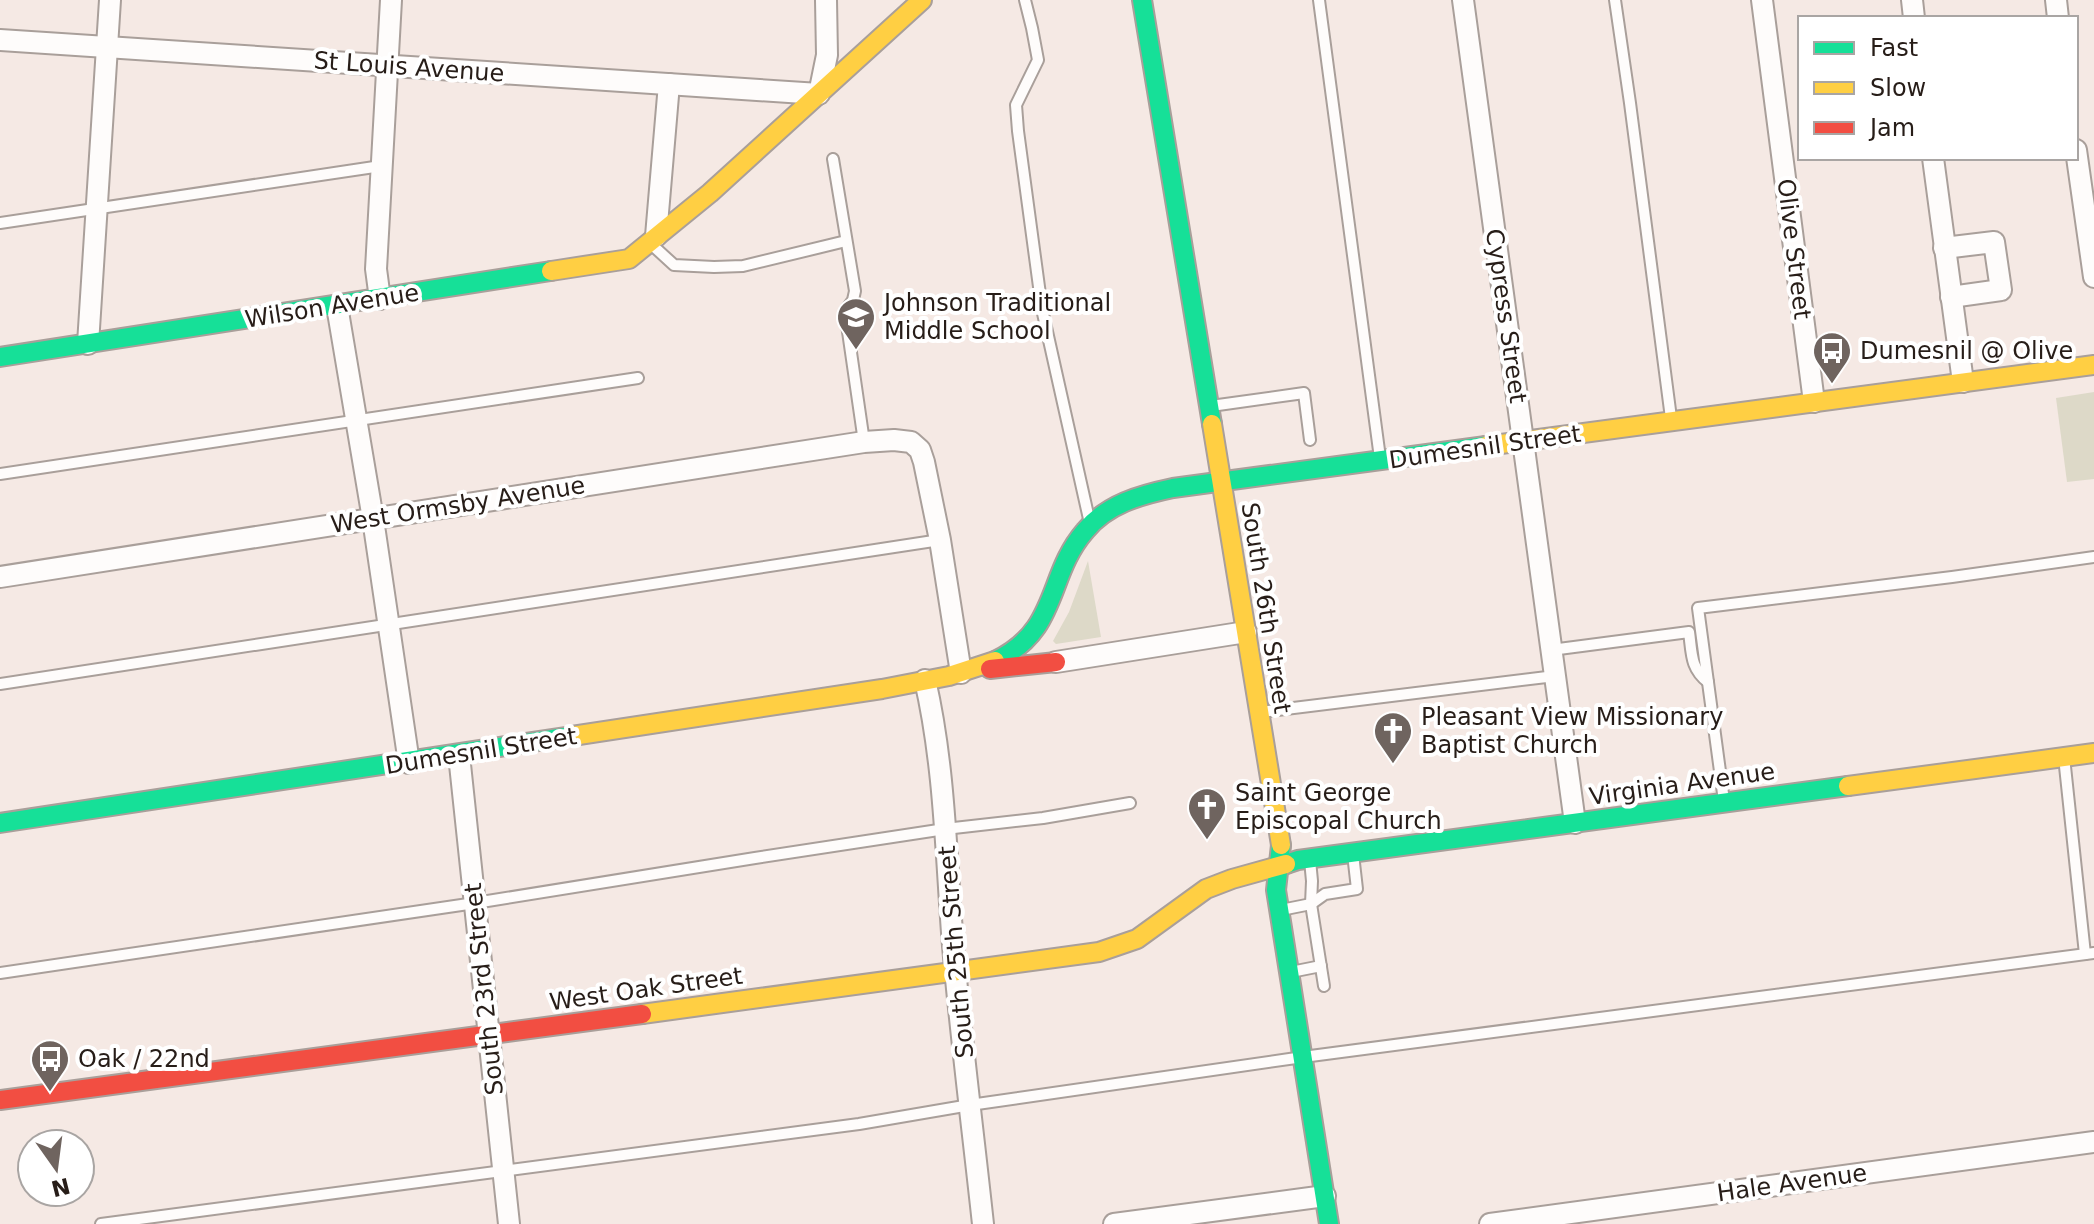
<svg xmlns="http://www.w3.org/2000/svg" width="2094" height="1224" viewBox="0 0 2094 1224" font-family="'DejaVu Sans',sans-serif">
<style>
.green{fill:#ddd9c8}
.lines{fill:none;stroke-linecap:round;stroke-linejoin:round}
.lane-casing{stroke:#a99f9a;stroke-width:14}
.street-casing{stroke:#a99f9a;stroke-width:24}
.fast-casing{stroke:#a99f9a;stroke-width:22}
.slow-casing{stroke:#a99f9a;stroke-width:22}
.jam-casing{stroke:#a99f9a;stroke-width:22}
.lane{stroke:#fefcfb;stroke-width:10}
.street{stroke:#fefcfb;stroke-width:20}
.fast{stroke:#16e098;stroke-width:18}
.slow{stroke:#ffcf43;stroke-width:18}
.jam{stroke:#f24e42;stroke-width:18}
.labels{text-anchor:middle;stroke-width:8;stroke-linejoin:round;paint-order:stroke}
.street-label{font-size:24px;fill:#271d18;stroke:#fff}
.poi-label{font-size:24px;fill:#271d18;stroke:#fff;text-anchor:start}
</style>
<rect width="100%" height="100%" fill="#f5e9e4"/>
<g class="green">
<polygon points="2094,392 2094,479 2067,482 2056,398"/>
<polygon points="1088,561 1101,637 1056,644 1053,641 1069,612"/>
</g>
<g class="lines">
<defs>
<g id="lane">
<polyline points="1025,0 1032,28 1038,60 1016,105 1018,131 1042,309 1089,519"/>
<polyline points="1319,0 1380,458"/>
<polyline points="1615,0 1630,103 1671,418"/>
<polyline points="833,159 855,291 853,300 845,311 864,442"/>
<polyline points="0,223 381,166"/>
<polyline points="651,244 674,265 714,267 743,266 846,241"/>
<polyline points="1211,406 1304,393 1310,440"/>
<polyline points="0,474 638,378"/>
<path d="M1551,650l138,-18c3,21 1,36 19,50"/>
<polyline points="0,684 940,540"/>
<polyline points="1261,712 1555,676"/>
<polyline points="2064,757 2085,954"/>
<polyline points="1724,801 1698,608 1952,577 2094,557"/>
<polyline points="1310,860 1312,881 1311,904 1324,986"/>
<polyline points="1281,910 1311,904 1325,894 1357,889 1353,854"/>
<polyline points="1291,972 1321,966"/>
<polyline points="0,973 475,903 755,858 945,829 1043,818 1130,803"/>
<polyline points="101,1224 859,1124 970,1105 1303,1057 2094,953"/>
</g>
<g id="street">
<polyline points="1463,0 1575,823"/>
<polyline points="1762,0 1814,402"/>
<polyline points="1912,0 1914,18"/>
<polyline points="2056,0 2058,18"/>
<polyline points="0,40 819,94 827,55 826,0"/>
<polyline points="2076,150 2094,277"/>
<polyline points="1933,158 1963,382"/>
<polyline points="656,236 669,84"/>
<polyline points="1944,248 1994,242 2001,290 1951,297"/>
<polyline points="380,299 376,269 391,0"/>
<polyline points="337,306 373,519 409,763"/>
<polyline points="88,344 110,0"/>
<polyline points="0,577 864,442 894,440 911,442 920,450 924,462 940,540 961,673"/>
<polyline points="1056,662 1246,632"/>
<path d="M925,680c20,87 21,177 28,266 8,93 20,185 30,278"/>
<polyline points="459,755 509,1224"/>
<polyline points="1114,1224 1325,1196"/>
<polyline points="1490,1224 2094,1142"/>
</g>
<g id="fast">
<polyline points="1142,0 1212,424"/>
<polyline points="0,357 551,271"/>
<path d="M995,661c65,-31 51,-85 90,-130 22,-27 55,-36 88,-43l313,-42"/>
<polyline points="0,823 572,736"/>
<polyline points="1281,845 1276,890 1329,1224"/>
<polyline points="1286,864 1298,860 1848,786"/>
</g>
<g id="slow">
<polyline points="551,271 629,259 710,193 922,0"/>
<polyline points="1212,424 1281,845"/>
<polyline points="1486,446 2094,365"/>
<polyline points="572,736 882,689 949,676 995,661"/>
<polyline points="1848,786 2094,753"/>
<polyline points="642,1014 1099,952 1137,939 1206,889 1232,879 1286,864"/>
</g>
<g id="jam">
<polyline points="990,669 1056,662"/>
<polyline points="0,1100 642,1014"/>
</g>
</defs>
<use href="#lane" class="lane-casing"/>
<use href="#street" class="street-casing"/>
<use href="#fast" class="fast-casing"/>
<use href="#slow" class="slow-casing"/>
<use href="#jam" class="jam-casing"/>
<use href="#lane" class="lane"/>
<use href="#street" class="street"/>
<use href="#fast" class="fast"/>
<use href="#slow" class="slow"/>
<use href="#jam" class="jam"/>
</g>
<defs>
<symbol id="school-pin" viewBox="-11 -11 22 30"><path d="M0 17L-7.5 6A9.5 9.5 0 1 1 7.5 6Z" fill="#6f645f" stroke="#fff"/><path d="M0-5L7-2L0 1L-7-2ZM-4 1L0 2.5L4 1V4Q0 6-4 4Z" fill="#fff"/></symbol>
<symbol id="bus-pin" viewBox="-11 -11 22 30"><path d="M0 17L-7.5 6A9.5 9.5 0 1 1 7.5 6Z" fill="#6f645f" stroke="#fff"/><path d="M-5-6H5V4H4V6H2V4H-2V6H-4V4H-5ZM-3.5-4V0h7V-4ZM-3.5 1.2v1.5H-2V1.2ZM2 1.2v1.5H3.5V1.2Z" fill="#fff"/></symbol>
<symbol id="church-pin" viewBox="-11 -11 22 30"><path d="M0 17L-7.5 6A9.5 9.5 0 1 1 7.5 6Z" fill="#6f645f" stroke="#fff"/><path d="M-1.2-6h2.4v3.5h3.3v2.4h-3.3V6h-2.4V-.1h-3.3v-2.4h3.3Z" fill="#fff"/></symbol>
</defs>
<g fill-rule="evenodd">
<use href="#school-pin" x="834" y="295" width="44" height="60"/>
<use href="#bus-pin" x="1810" y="329" width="44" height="60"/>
<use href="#church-pin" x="1371" y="709" width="44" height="60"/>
<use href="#church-pin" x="1185" y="785" width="44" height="60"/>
<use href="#bus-pin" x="28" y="1037" width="44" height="60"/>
</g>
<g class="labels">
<g class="street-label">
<text transform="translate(409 67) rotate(4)" y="8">St Louis Avenue</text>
<text transform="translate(1794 249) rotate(83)" y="8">Olive Street</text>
<text transform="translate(332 306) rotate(-9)" y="8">Wilson Avenue</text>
<text transform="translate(1506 316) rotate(82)" y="8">Cypress Street</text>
<text transform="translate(1485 447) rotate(-8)" y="8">Dumesnil Street</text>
<text transform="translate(458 505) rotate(-9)" y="8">West Ormsby Avenue</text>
<text transform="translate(1266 608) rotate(81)" y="8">South 26th Street</text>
<text transform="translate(481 751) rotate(-9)" y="8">Dumesnil Street</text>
<text transform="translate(1682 784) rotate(-8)" y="8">Virginia Avenue</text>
<text transform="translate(956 952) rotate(-95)" y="8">South 25th Street</text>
<text transform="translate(484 989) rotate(-96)" y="8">South 23rd Street</text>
<text transform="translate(646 989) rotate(-8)" y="8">West Oak Street</text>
<text transform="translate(1792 1183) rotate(-8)" y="8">Hale Avenue</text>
</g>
<g class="poi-label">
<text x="884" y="311">Johnson Traditional<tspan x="884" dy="28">Middle School</tspan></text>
<text x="1860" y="359">Dumesnil @ Olive</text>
<text x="1421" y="725">Pleasant View Missionary<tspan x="1421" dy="28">Baptist Church</tspan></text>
<text x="1235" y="801">Saint George<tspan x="1235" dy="28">Episcopal Church</tspan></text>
<text x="78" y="1067">Oak / 22nd</text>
</g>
</g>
<rect x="1798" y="16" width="280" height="144" fill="#ffffff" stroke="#a9a5a3" stroke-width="2"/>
<rect x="1814" y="42" width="40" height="12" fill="#16e098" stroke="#a9a5a3" stroke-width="2"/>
<text x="1870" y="56" font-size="24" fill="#271d18">Fast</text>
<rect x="1814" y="82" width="40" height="12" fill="#ffcf43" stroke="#a9a5a3" stroke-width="2"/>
<text x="1870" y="96" font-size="24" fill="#271d18">Slow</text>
<rect x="1814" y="122" width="40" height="12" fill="#f24e42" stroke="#a9a5a3" stroke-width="2"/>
<text x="1870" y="136" font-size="24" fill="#271d18">Jam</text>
<g transform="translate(56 1168) rotate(166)"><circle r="38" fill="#ffffff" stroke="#a9a5a3" stroke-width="2"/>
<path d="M0-6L14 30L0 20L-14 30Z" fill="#6f645f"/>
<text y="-12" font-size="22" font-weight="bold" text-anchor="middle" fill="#271d18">N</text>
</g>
</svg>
